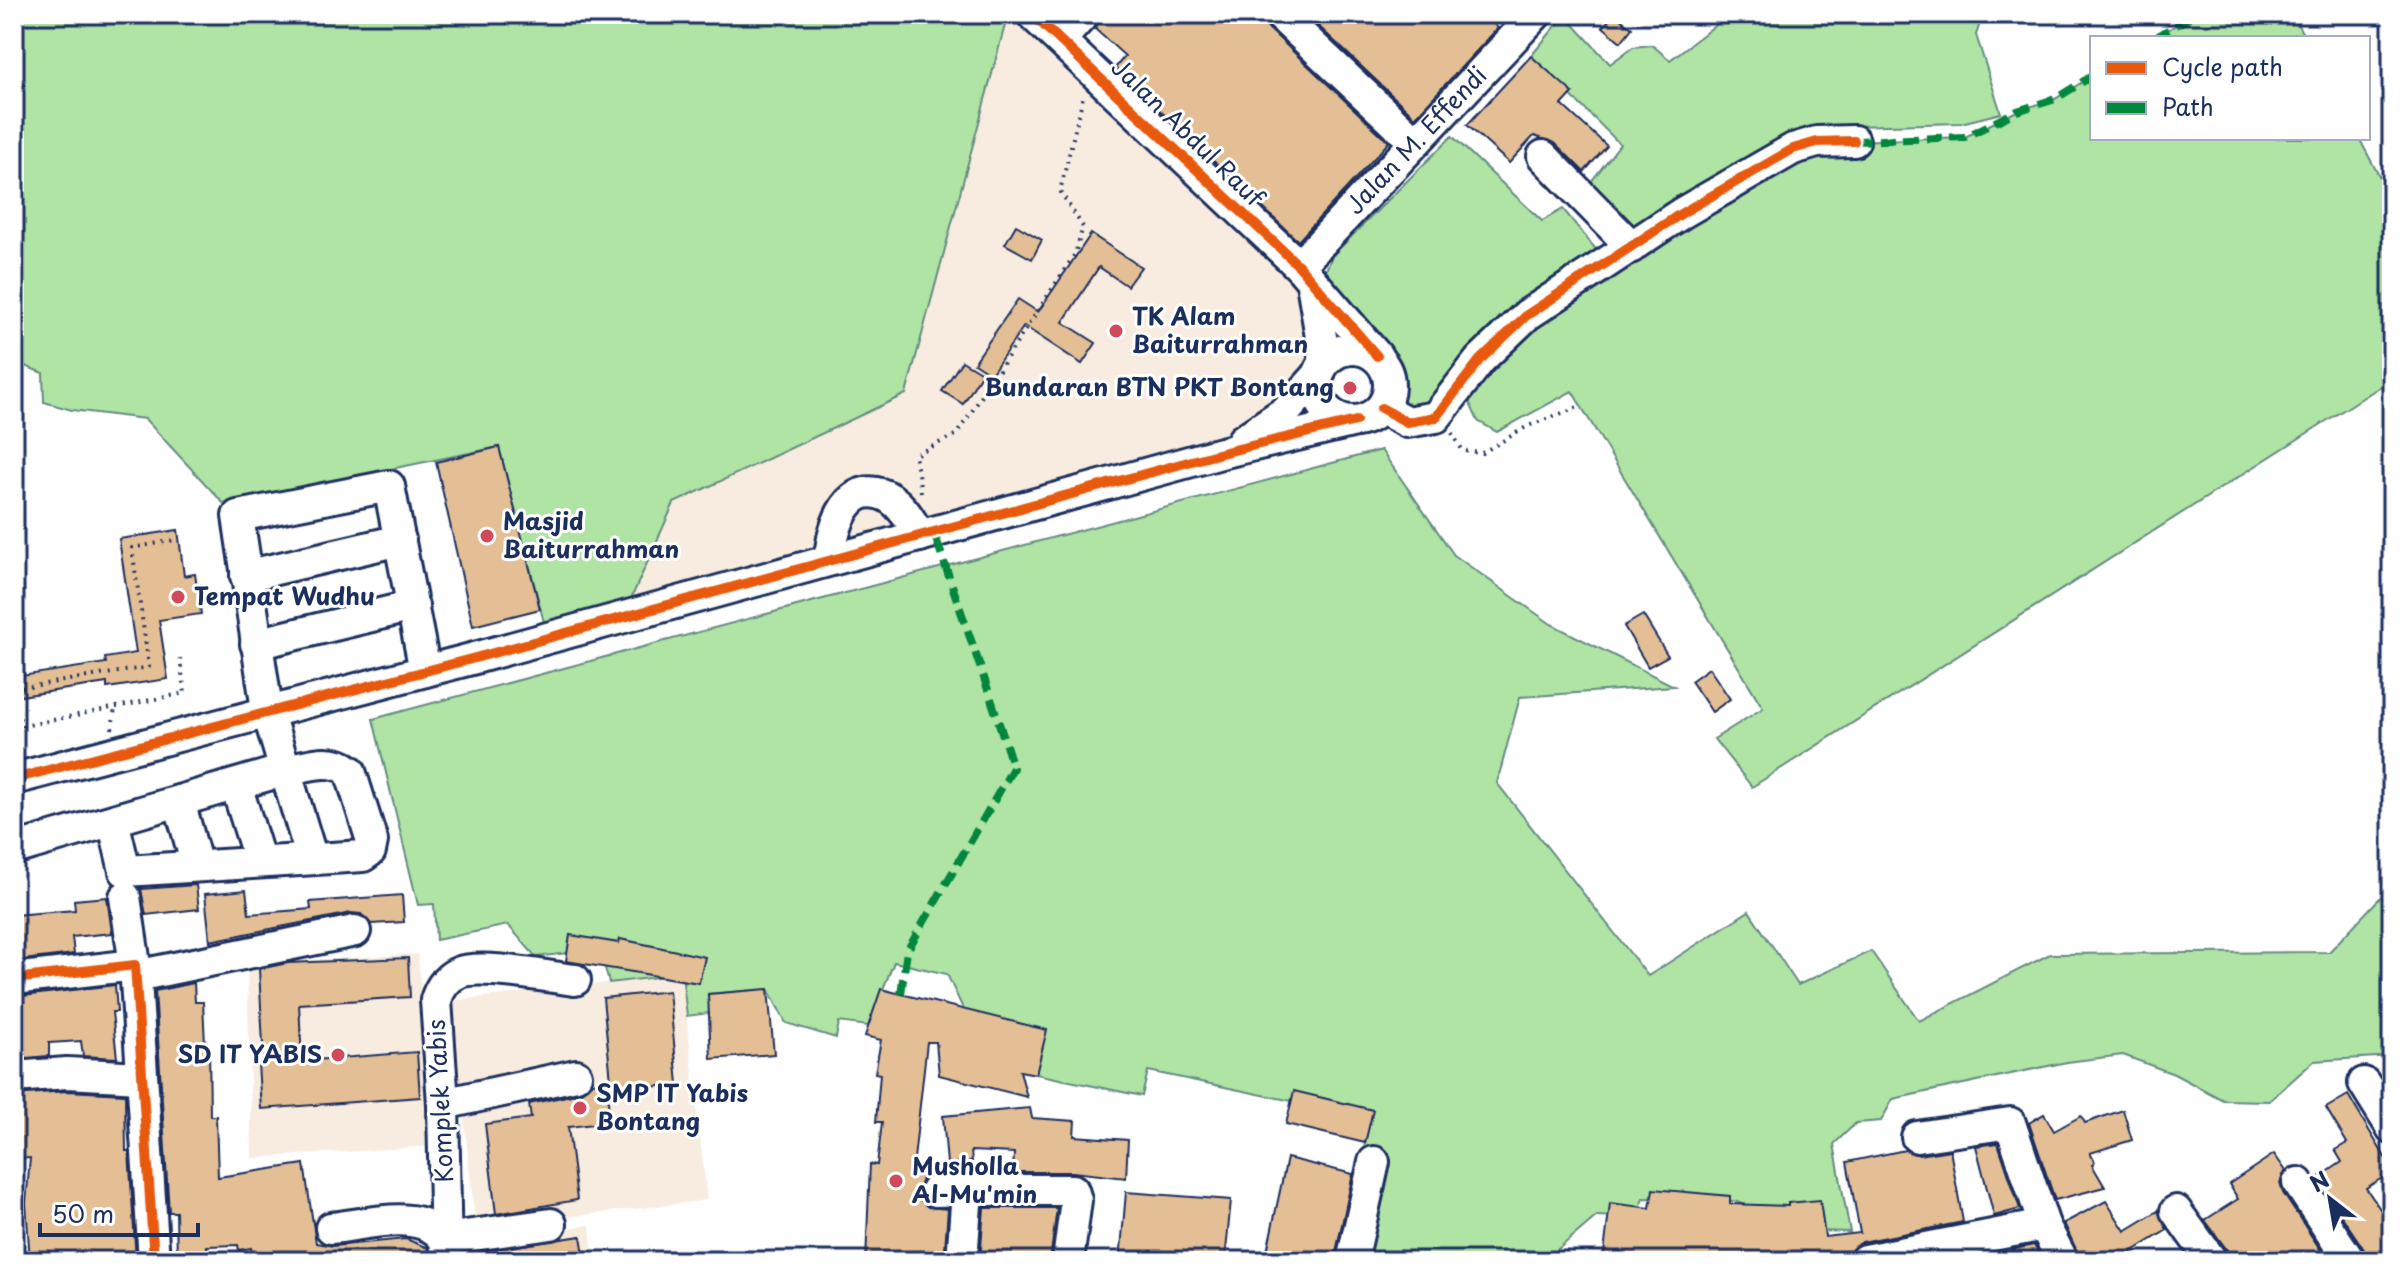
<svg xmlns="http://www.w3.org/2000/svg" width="2406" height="1275" viewBox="0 0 2406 1275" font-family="'Playpen Sans',sans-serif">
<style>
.built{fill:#f7ecdf}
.green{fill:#b0e4a5;stroke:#668a82;stroke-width:2}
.building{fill:#e4bf95;stroke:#1b2f5e;stroke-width:2}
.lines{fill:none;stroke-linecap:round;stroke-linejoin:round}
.minor-casing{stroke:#1b2f5e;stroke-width:36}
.path{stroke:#1b2f5e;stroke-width:4;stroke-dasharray:2 6;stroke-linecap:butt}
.minor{stroke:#fff;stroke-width:30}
.quiet{stroke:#00873e;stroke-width:8;stroke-dasharray:16 8;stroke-linecap:butt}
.cycleway-casing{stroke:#fff;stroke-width:15}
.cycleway{stroke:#e8590c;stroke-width:10}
.poi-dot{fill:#d1495b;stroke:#fff;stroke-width:3}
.labels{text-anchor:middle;stroke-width:6;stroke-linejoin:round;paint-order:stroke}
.street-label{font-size:24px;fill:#1b2f5e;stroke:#fff}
.poi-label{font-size:24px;font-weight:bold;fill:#1b2f5e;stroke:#fff;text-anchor:start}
</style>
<rect width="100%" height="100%" fill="#fff"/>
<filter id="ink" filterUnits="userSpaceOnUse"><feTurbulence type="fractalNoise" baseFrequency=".0125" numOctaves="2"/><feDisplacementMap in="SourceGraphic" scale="16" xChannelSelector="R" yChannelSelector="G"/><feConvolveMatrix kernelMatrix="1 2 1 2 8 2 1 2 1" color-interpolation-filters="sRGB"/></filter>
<g filter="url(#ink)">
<g class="built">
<polygon points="1008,14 1016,14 1271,253 1306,303 1314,358 1262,428 625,612 674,503 906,394"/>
<polygon points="418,954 434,1146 252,1158 247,964"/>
<polygon points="682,974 707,1200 476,1228 451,1001"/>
<polygon points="590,1225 593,1261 453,1261 451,1245"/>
</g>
<g class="green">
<polygon points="14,14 1008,14 906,394 674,503 625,612 548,638 499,447 223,503 145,419 72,410 44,402 43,373 17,363 14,369"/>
<polygon points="1719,14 1983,14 1976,35 2001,113 1961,123 1852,126 1792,135 1636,230 1588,186 1620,144 1531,56 1565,15 1610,64 1633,47 1652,45 1670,60 1722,20"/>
<polygon points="2194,14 2292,14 2305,38 2155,38"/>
<polygon points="2092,76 2092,138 2359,138 2392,200 2392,379 1752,787 1714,739 1763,708 1572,391 1497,432 1478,421 1463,388 1407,422 1400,369 1330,286 1326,270 1332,256 1452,136 1542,221 1563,209 1607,263 1793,149 1854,141 1965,137 2017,111 2055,99"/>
<polygon points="1381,450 1454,555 1551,624 1674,686 1520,697 1497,783 1648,976 1749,911 1798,985 1871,951 1919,1021 2050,954 2329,952 2392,885 2392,1056 2314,1061 2269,1101 2223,1100 2174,1074 2123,1055 2067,1062 1893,1099 1881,1121 1856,1123 1834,1144 1850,1232 1819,1231 1734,1201 1643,1198 1637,1218 1597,1216 1550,1256 1551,1261 1359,1261 1363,1153 1372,1110 1292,1101 1148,1071 1142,1096 1036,1074 1046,1030 964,1011 947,974 894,962 868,1026 839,1022 836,1038 786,1023 768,989 708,994 710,1013 687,1016 682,974 609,983 600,949 536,957 508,925 436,940 434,904 418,905 373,719"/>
</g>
<g class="building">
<polygon points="1102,14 1262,14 1267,27 1389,142 1298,241 1115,68 1125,56 1095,29"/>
<polygon points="1320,14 1483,14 1498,28 1415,117 1313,21"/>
<polygon points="1614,14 1632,28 1621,42 1603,27"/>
<polygon points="1531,56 1573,93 1562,105 1607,146 1584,172 1555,143 1534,136 1509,163 1467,125"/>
<polygon points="1016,225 1042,240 1032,259 1005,244"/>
<polygon points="1091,234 1141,267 1127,286 1099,267 1063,322 1096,343 1082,364 1024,326 991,374 974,363 1018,299 1038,312"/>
<polygon points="962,361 982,373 963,404 942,391"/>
<polygon points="499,447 540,609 473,626 436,462"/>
<polygon points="178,530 184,576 195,574 201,614 159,620 168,679 107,688 107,683 14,697 14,677 106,663 105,658 136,653 119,539"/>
<polygon points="1643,615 1668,656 1648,667 1624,626"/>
<polygon points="1709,668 1730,699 1712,712 1691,681"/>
<polygon points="196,885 199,909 146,915 141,889"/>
<polygon points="246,890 249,914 311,909 310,902 402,895 404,922 371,924 361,914 351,913 210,941 205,894"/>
<polygon points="107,897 112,933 72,937 74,954 14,961 14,915 75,910 74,900"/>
<polygon points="570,935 619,943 620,939 705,957 699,983 566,961"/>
<polygon points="408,958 410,997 299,1004 302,1061 417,1052 420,1097 261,1109 258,1064 264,1064 259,969 288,963"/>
<polygon points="194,983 195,1002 203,1002 205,1045 209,1045 210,1116 216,1116 218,1177 304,1164 316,1243 333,1246 406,1239 428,1248 428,1261 252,1261 251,1248 239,1250 238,1245 207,1246 208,1261 177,1261 176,1212 169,1212 155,991"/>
<polygon points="115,985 117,1012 112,1012 117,1058 83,1056 81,1041 49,1043 49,1056 14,1059 14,997"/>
<polygon points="768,989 774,1054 711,1059 708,994"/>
<polygon points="881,989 1047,1030 1036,1074 1020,1071 1027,1097 939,1075 936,1042 927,1042 913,1168 925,1169 918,1191 921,1201 928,1207 948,1209 944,1261 866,1261 870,1164 877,1165 882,1122 876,1122 880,1074 875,1073 881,1040 865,1036"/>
<polygon points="669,991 678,1084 612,1091 603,998"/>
<polygon points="606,1081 610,1122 568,1127 577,1200 496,1214 485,1124 531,1118 529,1104 580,1093 592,1083"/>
<polygon points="67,1091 125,1094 126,1151 129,1151 136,1261 30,1261 26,1203 30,1158 14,1159 14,1095"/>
<polygon points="1294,1091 1373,1110 1365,1143 1286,1124"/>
<polygon points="2348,1095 2392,1169 2392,1172 2366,1188 2392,1227 2392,1261 2368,1261 2365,1251 2317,1179 2342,1162 2335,1150 2347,1143 2326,1108"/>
<polygon points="1030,1108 1032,1118 1075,1121 1074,1136 1128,1140 1126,1178 1073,1172 1013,1172 1014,1153 971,1151 972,1161 947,1164 943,1116"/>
<polygon points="2123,1110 2132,1140 2090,1153 2095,1162 2092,1165 2105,1187 2055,1200 2029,1123 2044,1114 2054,1131 2081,1116 2085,1123"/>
<polygon points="1998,1143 2020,1209 1994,1216 1976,1146"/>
<polygon points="1905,1150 1919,1155 1950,1150 1963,1222 1862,1242 1845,1258 1824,1261 1603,1261 1610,1203 1650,1208 1653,1189 1730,1196 1730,1204 1788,1206 1788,1203 1820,1200 1825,1237 1860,1233 1847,1162"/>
<polygon points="2274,1154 2286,1171 2280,1183 2283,1193 2328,1261 2230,1261 2227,1250 2205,1220 2238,1199 2229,1184"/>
<polygon points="1287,1158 1353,1174 1334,1261 1265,1261"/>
<polygon points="1126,1192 1231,1200 1225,1261 1120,1261"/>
<polygon points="2106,1201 2125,1231 2158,1211 2167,1230 2130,1253 2135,1261 2081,1261 2064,1223"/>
<polygon points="984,1208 1057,1208 1050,1261 980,1261"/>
<polygon points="581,1236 585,1261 480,1261 479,1252"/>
<polygon points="2034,1245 2043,1261 1993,1261 2015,1249"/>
</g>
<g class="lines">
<defs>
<g id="minor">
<polyline points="1032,14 1299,266 1377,356"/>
<polyline points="1279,14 1414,141"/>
<polyline points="1060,40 1084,14"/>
<polyline points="1543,156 1632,247"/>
<path id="s1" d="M1299,266l237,-252"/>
<polyline points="1312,283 1325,361"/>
<circle cx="1353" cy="385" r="36"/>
<polyline points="1381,408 1407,422 1436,417 1480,360 1527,315 1682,213 1793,149 1817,142 1854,141"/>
<polyline points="1243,440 1286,411 1319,374"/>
<path d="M830,560c1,-25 14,-78 51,-66 18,5 30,27 39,42"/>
<polyline points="246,576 400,540"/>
<polyline points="256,644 413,606"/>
<polyline points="14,779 475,658 1221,453 1356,421"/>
<polyline points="236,785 260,862"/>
<polyline points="179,801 197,866"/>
<path d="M14,849l271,-79c22,-4 46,-14 65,1l22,70 -2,10 -7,5 -238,15 -12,-51"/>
<polyline points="312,859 267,710 238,516 389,486 425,671"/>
<polyline points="125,897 135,965"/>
<polyline points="136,976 355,931"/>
<polyline points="14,979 135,965 154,1261"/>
<polyline points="14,1077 67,1073 141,1077"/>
<polyline points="2364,1083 2392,1128"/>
<polyline points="443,1104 576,1075"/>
<polyline points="1917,1137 2010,1123 2044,1225 2063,1261"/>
<polyline points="2298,1183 2350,1261"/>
<polyline points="967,1190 1073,1190 1076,1200 1068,1261"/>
<polyline points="936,1191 967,1190 962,1261"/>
<polyline points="2176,1211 2212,1261"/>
<path d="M331,1228c34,-3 91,-21 113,11l107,-15"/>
<polyline points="1865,1260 2044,1225"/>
<path d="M446,1261l-3,-157 -7,-104c4,-13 11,-23 24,-28 22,-8 89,5 115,8"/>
<polyline points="1352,1261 1374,1162"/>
</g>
</defs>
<use href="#minor" class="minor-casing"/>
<g class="path">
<polyline points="14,384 20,413"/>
<polyline points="1452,433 1463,451 1482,453 1528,426 1581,406"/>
<polyline points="921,492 915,455 957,434 1075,254 1083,227 1060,191 1083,97"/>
<polyline points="14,678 21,727"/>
<polyline points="14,689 149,667 132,548 175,540"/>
<polyline points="14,728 185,693 179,653"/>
<polyline points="112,729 115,708"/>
</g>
<use href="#minor" class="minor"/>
<g class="quiet">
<polyline points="2155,38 2194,14"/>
<polyline points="1854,141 1965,137 2017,111 2055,99 2092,76"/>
<path d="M901,994l6,-43 106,-183c-24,-80 -53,-157 -79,-236"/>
</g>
<defs>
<g id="cycleway">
<polyline points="1032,14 1299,266 1377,356"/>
<polyline points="1381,408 1407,422 1436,417 1480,360 1527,315 1682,213 1793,149 1817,142 1854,141"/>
<polyline points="14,779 475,658 1221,453 1356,421"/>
<polyline points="14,979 135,965 154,1261"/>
</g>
</defs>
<use href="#cycleway" class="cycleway-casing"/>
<use href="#cycleway" class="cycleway"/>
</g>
</g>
<g class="poi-dot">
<circle cx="1116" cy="331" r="8"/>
<circle cx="1350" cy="388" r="8"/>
<circle cx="487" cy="536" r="8"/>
<circle cx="178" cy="597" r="8"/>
<circle cx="338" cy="1055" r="8"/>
<circle cx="580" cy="1108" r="8"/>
<circle cx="896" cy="1181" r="8"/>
</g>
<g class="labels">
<g class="street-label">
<text transform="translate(1187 133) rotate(44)" y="8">Jalan Abdul Rauf</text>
<text dy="8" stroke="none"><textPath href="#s1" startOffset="172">Jalan M. Effendi</textPath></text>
<text transform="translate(441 1101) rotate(-93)" y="8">Komplek Yabis</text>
</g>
<g class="poi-label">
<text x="1132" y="325">TK Alam<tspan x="1132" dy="28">Baiturrahman</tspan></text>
<text x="1334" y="396" text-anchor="end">Bundaran BTN PKT Bontang</text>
<text x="503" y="530">Masjid<tspan x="503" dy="28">Baiturrahman</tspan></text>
<text x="194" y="605">Tempat Wudhu</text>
<text x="322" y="1063" text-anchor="end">SD IT YABIS</text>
<text x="596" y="1102">SMP IT Yabis<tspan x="596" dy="28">Bontang</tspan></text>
<text x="912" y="1175">Musholla<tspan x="912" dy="28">Al-Mu'min</tspan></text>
</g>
</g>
<rect width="2406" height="1275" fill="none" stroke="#fff" stroke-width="48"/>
<rect x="24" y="24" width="2358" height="1227" fill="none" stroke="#1b2f5e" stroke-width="3" filter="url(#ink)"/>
<rect x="2090" y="36" width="280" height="104" fill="#ffffff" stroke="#a4acbf" stroke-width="2"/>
<rect x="2106" y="62" width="40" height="12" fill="#e8590c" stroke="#a4acbf" stroke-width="2"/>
<text x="2162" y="76" font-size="24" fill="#1b2f5e">Cycle path</text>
<rect x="2106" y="102" width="40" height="12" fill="#00873e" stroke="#a4acbf" stroke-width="2"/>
<text x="2162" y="116" font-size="24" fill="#1b2f5e">Path</text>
<g transform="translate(2330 1199) rotate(329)" stroke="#ffffff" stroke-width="6" paint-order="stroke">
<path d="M0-6L14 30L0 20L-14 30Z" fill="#1b2f5e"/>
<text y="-12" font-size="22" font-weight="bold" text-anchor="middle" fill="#1b2f5e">N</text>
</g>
<path d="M40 1223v12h158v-12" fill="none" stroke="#1b2f5e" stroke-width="4"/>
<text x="52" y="1223" font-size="24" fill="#1b2f5e" stroke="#ffffff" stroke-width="6" paint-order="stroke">50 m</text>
</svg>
